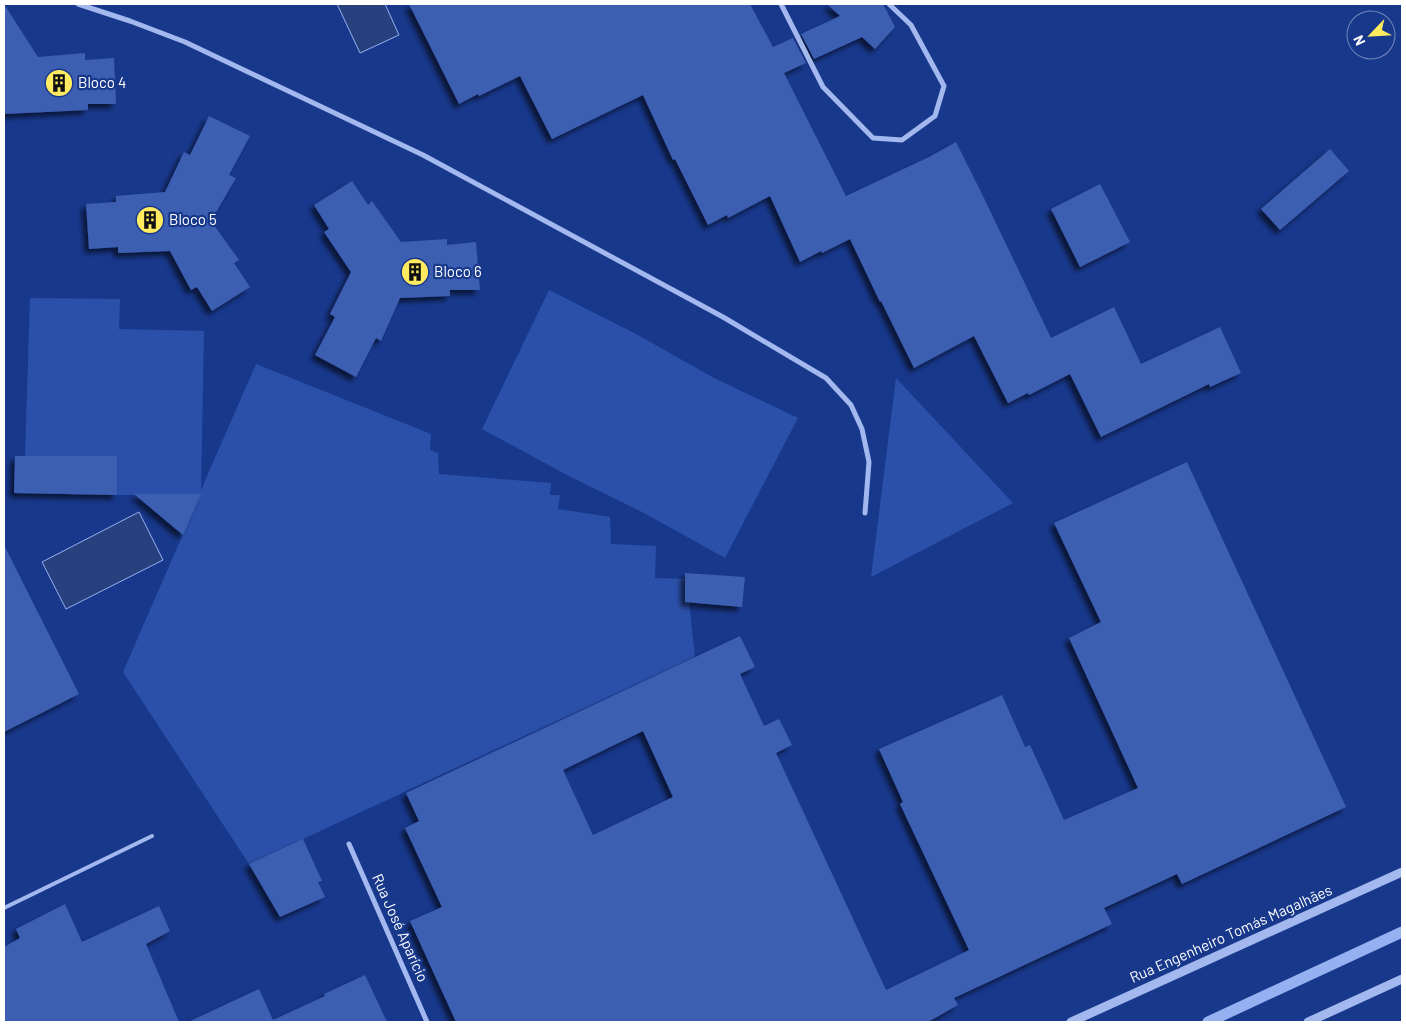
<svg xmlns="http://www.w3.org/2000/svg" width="1406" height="1026" viewBox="0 0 1406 1026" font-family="Barlow,sans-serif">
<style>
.green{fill:#2b50aa}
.water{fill:#29407f;stroke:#95b1f1}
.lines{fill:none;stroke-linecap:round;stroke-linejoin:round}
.stream{stroke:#95b1f1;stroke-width:11}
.building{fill:#3d5eb2;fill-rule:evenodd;filter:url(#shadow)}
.service{stroke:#a3b8ee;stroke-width:4}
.minor{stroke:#a3b8ee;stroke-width:5}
.tertiary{stroke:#a3b8ee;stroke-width:9}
.labels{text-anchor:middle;stroke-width:4.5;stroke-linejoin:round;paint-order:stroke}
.poi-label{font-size:15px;fill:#fff;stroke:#18388c;text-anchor:start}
.street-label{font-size:15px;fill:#fff;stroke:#18388c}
</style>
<defs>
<filter id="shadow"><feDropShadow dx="-4.5" dy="4.5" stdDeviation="2.5" flood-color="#0009"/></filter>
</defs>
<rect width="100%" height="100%" fill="#18388c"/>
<g class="green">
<polygon points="549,290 636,334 714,378 798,418 725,558 644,513 565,474 482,429"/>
<polygon points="30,298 120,299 119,329 204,331 201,490 256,364 431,434 430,450 438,453 439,474 551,483 550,495 560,495 558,509 610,517 611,544 656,546 655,578 687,579 685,602 689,602 695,657 249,864 123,672 200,495 117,495 116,456 25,456"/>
<polygon points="896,378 1013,503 871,577"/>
</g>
<g class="water">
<polygon points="337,4 385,4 399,35 360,53"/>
<polygon points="139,512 163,560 66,609 42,562"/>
</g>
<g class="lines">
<polyline class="stream" points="1208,1022 1402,932"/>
</g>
<g class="building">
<polygon points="4,4 38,57 85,53 85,60 114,58 116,104 88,104 88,110 4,114"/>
<polygon points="409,4 750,4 773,47 793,38 806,63 784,73 846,196 929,157 956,142 982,194 1051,338 1114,307 1141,364 1220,327 1241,373 1210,387 1209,384 1101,437 1070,374 1029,395 1028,393 1008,403 974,336 914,368 881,301 880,302 850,239 822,253 821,251 800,262 770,196 728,218 727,215 708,225 675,159 673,160 643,95 552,139 520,76 479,96 478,94 459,104"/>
<polygon points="827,4 883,4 895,27 875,49 862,37 814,59 801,34 840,16"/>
<polygon points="209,116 250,136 229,175 236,178 211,221 239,260 234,263 250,287 212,311 197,287 191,290 170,251 118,253 118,247 89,249 86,204 116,202 116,196 165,192 184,152 190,155"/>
<polygon points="1330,149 1349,171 1280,230 1261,209"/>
<polygon points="352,181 368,205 372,201 401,242 447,239 447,245 476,242 480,290 450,290 450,296 400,298 381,341 376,338 356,377 315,355 335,317 330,314 351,272 324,232 329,229 314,205"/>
<polygon points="1100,184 1130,242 1080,267 1051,209"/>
<polygon points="15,456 117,456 117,495 14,493"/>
<path d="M1187,462l159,345 -164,77 -5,-10 -73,34 8,16 -158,74 4,7 -30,17h-472l-46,-101 32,-14 -37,-79 14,-7 -13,-28 334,-157 15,31 -15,7 24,52 15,-7 13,26 -16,8 110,237 83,-40 -69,-146 3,-2 -24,-53 123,-54 23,52 5,-2 34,75 74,-32 -69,-150 32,-16 -47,-99zM643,731l30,66 -80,38 -30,-65z"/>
<polygon points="134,494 201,494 183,535"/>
<polygon points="4,545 79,694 4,732"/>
<polygon points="685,573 745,577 742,607 685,602"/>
<polygon points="303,839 322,881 318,882 325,897 280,917 249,864"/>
<polygon points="65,904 82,942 159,906 170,931 146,944 179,1022 4,1022 4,947 20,938 16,929"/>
<polygon points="365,975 387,1022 188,1022 259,989 273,1020 325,996 324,994"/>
</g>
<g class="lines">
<polyline class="service" points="4,908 152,836"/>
<g class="minor">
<polyline points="78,4 130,21 185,42 423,155 723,317 826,378 851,405 862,429 869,462 865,513"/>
<polyline points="781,4 823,87 873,138 902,140 935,116 944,86 911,25 889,4"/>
<polyline points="349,844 427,1022"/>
</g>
<g class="tertiary">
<polyline points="1071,1022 1402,872"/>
<polyline points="1308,1022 1402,979"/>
</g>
</g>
<defs>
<symbol id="building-disc" viewBox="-11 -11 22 22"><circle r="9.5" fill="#ffeb60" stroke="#18388c"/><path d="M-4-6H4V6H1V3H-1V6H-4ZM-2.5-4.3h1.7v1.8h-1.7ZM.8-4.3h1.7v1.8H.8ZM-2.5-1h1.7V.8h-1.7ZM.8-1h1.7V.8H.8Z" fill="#111"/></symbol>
</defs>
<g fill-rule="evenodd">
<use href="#building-disc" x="43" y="67" width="32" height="32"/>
<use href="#building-disc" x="134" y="204" width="32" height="32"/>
<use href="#building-disc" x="399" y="256" width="32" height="32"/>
</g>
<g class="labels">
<g class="poi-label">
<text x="78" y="88">Bloco 4</text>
<text x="169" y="225">Bloco 5</text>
<text x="434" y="277">Bloco 6</text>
</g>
<g class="street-label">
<text transform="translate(400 928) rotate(66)" y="5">Rua José Aparício</text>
<text transform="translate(1231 934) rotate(-24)" y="5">Rua Engenheiro Tomás Magalhães</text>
</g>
</g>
<rect width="1406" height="1026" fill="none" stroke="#ffffff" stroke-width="10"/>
<g transform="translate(1371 35) rotate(245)"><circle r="24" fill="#18388c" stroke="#7488ba"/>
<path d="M0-4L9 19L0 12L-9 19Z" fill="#ffeb60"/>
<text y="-8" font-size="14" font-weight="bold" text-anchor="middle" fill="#ffffff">N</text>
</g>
</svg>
